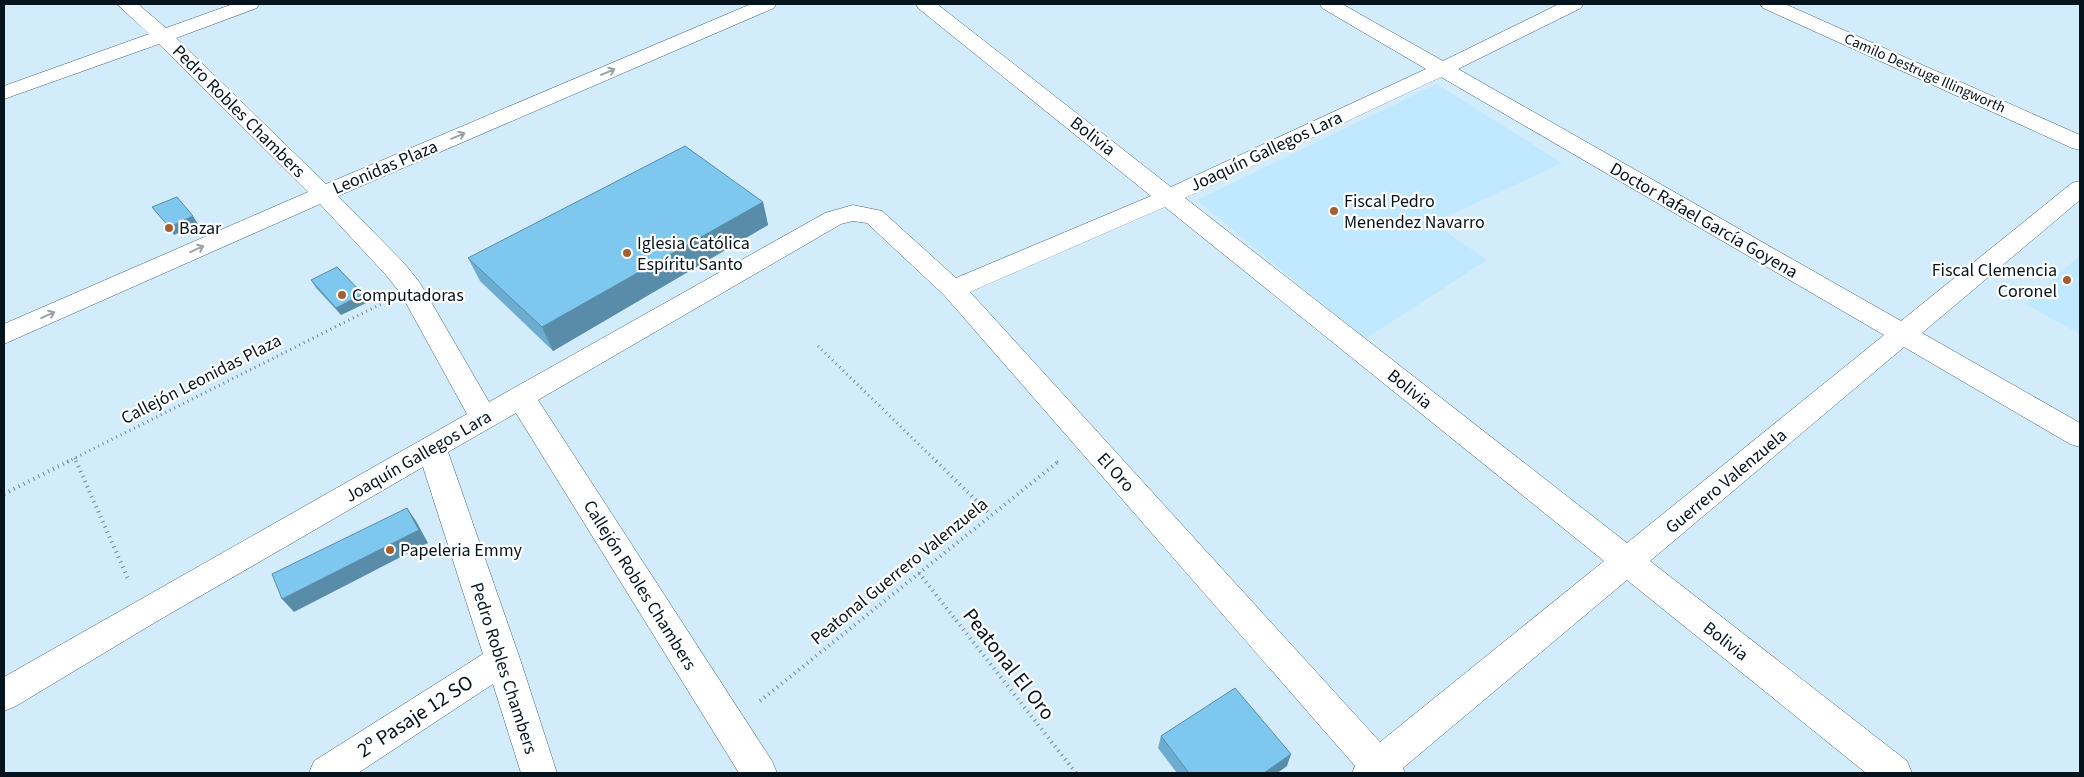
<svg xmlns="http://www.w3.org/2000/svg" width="2084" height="777" viewBox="0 0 2084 777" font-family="'Source Sans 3',sans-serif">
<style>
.built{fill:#c0e8fe}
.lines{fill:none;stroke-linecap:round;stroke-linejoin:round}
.street-casing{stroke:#3e6479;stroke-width:1}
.path-far1{stroke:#728792;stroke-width:3;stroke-dasharray:1 4;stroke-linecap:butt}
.path{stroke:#728792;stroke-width:4;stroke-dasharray:1 4.5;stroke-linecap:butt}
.street{fill:#fff;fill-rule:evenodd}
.wall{fill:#6cacce}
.shaded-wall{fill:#588ca8}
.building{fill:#7ec8f0;stroke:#588ca8}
.oneway{stroke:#9ba1a4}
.poi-dot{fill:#a35f30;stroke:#fff;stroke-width:2}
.labels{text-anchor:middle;stroke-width:4.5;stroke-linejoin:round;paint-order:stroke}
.far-street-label{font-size:15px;fill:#05141c;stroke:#fff}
.street-label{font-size:18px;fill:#05141c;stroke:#fff}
.poi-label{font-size:18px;fill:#05141c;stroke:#fff;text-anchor:start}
.near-street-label{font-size:21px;fill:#05141c;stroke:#fff}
</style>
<rect width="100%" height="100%" fill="#d3ecfb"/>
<g class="built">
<polygon points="1437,84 1562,163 1433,223 1487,260 1365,339 1197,200"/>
<polygon points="2080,255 2080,334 2025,304"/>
</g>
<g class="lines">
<defs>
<g id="street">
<path d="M117,4h21l28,24 67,-24h26l-2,4 -81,30 150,146 425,-180h25l-2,4 -436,188 66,67 16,20 69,119 336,-189 28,-8 29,6 74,67 195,-82 -233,-188 -2,-4h21l234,183 255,-118 -104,-61 -2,-4h22l101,57 116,-57h24l-2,4 -123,61 443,252 171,-138 8,-2v19l-158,133 158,90v24l-10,-3 -166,-97 -254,214 257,200 5,12h-46l-239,-193 -224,188 2,5h-53l3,-7 -411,-471 -77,-72 -14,-2 -12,3 -303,176 234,361 5,12h-38l-223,-360 -68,39 72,207 37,114h-36l-28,-89 -135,89h-49l5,-12 169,-107 -60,-187 -269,156 -138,83 -12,5v-34l463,-263 -66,-120 -15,-19 -66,-71 -316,140v-20l304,-132 -149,-148 -155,55v-13l145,-52zM1441,77l443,258 -257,208 -442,-345zM1165,207l439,354 -224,181 -410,-450z"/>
<polygon points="1760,4 1785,4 2080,135 2080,150 2072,148 1763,8"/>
</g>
</defs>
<use href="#street" class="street-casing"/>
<g class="path-far1">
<polyline points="818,346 937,462"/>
<polyline points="75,458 77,462"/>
<polyline points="67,462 381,304"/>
<polyline points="1057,462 1059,461"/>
</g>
<g class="path">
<polyline points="76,461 129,581"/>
<polyline points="936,461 991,515"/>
<polyline points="4,494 69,461"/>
<polyline points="919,573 1076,773"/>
<polyline points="760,701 1059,461"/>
</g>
<use href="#street" class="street"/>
</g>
<g class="wall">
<polygon points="763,202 768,225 553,351 480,281 468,258"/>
<polygon points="311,280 368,302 341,315 316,288"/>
<polygon points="1161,736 1287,766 1277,773 1177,773 1158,748"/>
</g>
<g class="shaded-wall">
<polygon points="763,202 768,225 553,351 542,327"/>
<polygon points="193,216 198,224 174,235 169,227"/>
<polygon points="363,294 368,302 341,315 336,308"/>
<polygon points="407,508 416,521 428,543 294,612 282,599"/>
<polygon points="1291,754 1287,766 1277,773 1264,773"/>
</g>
<g class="building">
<polygon points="685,146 763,202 542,327 468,258"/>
<polygon points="177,197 193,216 169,227 152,207"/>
<polygon points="337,267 363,294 336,308 311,280"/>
<polygon points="407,508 419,530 282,599 272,574"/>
<polygon points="1235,688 1291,754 1264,773 1189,773 1161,736"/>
</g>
<defs><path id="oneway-shaft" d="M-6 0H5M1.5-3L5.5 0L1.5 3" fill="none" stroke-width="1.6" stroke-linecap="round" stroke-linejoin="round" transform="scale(1.25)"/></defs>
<g class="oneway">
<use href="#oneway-shaft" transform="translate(608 72) rotate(-23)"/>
<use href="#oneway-shaft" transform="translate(458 136) rotate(-23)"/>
<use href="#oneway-shaft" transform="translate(197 249) rotate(-24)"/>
<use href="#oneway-shaft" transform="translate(48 315) rotate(-24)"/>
</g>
<g class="poi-dot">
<circle cx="1334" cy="211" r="5"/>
<circle cx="169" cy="228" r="5"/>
<circle cx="627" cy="253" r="5"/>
<circle cx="2067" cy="280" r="5"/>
<circle cx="342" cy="295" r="5"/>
<circle cx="390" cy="550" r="5"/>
</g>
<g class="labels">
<g class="far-street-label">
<text transform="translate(1925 73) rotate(24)" y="5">Camilo Destruge Illingworth</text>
</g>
<g class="street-label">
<text transform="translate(239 111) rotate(45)" y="6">Pedro Robles Chambers</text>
<text transform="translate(1093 136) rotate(38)" y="6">Bolivia</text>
<text transform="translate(1266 151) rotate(-25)" y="6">Joaquín Gallegos Lara</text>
<text transform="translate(385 167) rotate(-23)" y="6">Leonidas Plaza</text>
<text transform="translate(1704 220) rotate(30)" y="6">Doctor Rafael García Goyena</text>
<text transform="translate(201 379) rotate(-27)" y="6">Callejón Leonidas Plaza</text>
<text transform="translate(1410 389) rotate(39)" y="6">Bolivia</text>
<text transform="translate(418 456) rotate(-30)" y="6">Joaquín Gallegos Lara</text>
<text transform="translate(1116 472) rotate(48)" y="6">El Oro</text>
<text transform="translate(1726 481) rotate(-40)" y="6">Guerrero Valenzuela</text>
<text transform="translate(899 571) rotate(-39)" y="6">Peatonal Guerrero Valenzuela</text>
<text transform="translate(640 585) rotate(58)" y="6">Callejón Robles Chambers</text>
<text transform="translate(1726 641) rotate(38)" y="6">Bolivia</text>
<text transform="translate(504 668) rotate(72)" y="6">Pedro Robles Chambers</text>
</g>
<g class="poi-label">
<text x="1344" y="207">Fiscal Pedro<tspan x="1344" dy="21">Menendez Navarro</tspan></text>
<text x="179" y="234">Bazar</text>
<text x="637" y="249">Iglesia Católica<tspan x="637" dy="21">Espíritu Santo</tspan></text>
<text x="2057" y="276" text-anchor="end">Fiscal Clemencia<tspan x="2057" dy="21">Coronel</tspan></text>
<text x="352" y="301">Computadoras</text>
<text x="400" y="556">Papeleria Emmy</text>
</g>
<g class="near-street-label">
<text transform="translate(1009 664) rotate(52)" y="7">Peatonal El Oro</text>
<text transform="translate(415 716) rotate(-33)" y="7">2º Pasaje 12 SO</text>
</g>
</g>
<rect width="2084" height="777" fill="none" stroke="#05141c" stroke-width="10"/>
</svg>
